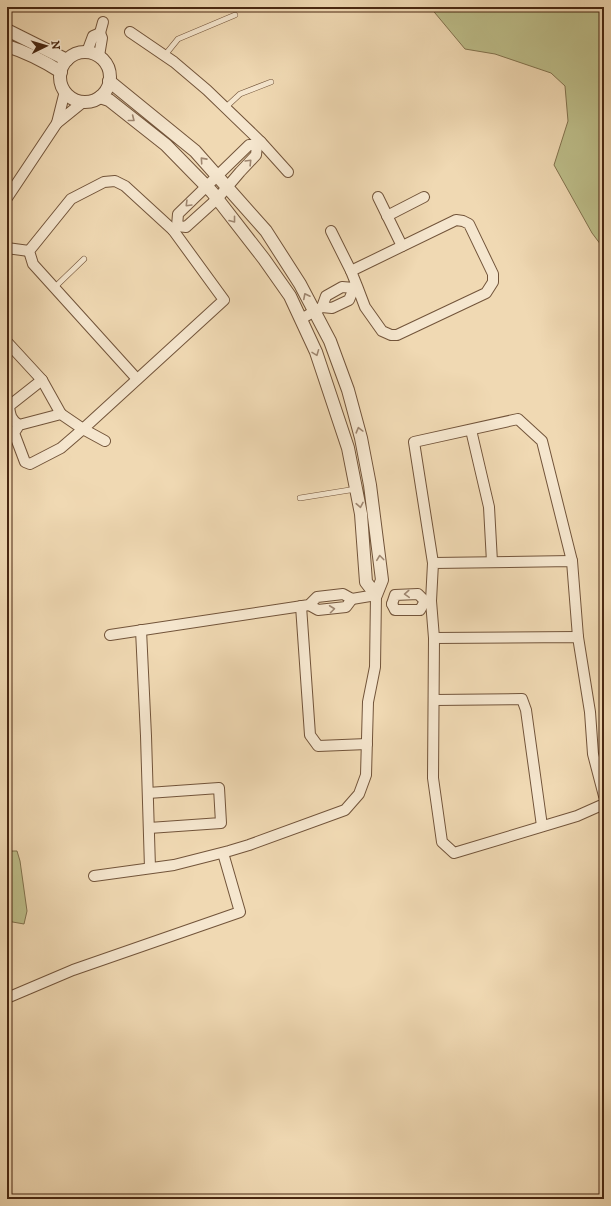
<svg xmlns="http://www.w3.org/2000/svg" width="611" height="1206" viewBox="0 0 611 1206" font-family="'IM FELL DW Pica',serif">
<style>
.green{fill:#bdbe8a;stroke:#82724e}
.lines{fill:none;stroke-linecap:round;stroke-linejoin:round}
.service-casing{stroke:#72543a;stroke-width:6}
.minor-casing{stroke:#72543a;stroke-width:12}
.tertiary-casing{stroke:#72543a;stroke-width:14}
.service{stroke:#f5e6ce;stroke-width:5}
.minor{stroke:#f5e6ce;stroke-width:10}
.tertiary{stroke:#f5e6ce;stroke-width:12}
.oneway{stroke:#9e8670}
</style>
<rect width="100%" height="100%" fill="#f0d9b3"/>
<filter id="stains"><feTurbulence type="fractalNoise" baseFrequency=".005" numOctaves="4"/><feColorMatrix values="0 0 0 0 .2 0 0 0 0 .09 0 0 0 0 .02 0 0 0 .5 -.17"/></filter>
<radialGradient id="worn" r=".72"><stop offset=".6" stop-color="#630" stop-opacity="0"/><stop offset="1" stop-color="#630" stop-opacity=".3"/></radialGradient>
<g class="green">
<polygon points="430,7 604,7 604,249 592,233 554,165 568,121 565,86 551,73 495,54 465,49"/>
<polygon points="12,851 17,851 20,861 27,911 24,924 7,921 7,861"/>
</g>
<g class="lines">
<defs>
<g id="service">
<polyline points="165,55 178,39 235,15"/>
<polyline points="226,107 240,94 271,82"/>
<polyline points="54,288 84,259"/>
<polyline points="300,498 356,489"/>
</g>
<g id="minor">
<polyline points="130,32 174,62 207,90 261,142"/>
<polyline points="100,33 103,22"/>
<polyline points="87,52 93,36 100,33 102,38 99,56"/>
<polyline points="65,91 57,123 83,102"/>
<polyline points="378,197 402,246"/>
<polyline points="7,198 57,123"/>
<polyline points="387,216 424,197"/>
<polyline points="177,226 186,227 217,199 240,172 256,155 257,145"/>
<polyline points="331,231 351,271"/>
<polyline points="7,248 29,251"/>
<polyline points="322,307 326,296 342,287 354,288 357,286 365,307 382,331 391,335 397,335 486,293 493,282 493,274 469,224 463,221 456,220 351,271 357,286"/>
<polyline points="301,319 322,307 332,308 349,300 354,288"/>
<path d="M7,342l35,38 -33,26c1,9 2,14 10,19"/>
<polyline points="137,379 33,264 29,251 71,199 104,182 115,181 125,186 173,230"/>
<polyline points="42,380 61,414"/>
<polyline points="471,430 489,507 492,562"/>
<polyline points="105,441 83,429 61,414 19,425 14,433 25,462 30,464 61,448 83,429 224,300 173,230 177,226 178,214 249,145 257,145 261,142 288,172"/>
<polyline points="433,563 414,442 518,419 542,441 572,561"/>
<polyline points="431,601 433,563 572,561 578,637"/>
<polyline points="392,604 395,595 418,594 425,601 431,601 434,638 433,778 442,842 454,853 577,816 604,804"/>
<polyline points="392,604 395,610 420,610 425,601"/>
<polyline points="309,605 318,610 346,607 352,599"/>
<polyline points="301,606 310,735 318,746 367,744"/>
<polyline points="141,630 146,736 150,868"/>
<polyline points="434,638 578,637 590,712 593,754 604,796"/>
<polyline points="434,700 522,699 526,710 542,826"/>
<polyline points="148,793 219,788 221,823 149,828"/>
<polyline points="94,876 174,865 229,851 249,845 345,810 359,794 366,775 368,702 375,667 376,595 352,599 343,594 317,597 309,605 110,635"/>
<polyline points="7,998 73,970 240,912 223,853"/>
</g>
<g id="tertiary">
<polyline points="7,30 67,60"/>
<path d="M7,46c19,6 37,15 54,26"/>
<circle cx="85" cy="77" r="25"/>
<polyline points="100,97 109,100 166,145 212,192 264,259 290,296 316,352 348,448 361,514 366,582 376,595 382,580 370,485 361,438 348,390 330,341 300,284 266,231 195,151 109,81"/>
</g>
</defs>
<use href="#service" class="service-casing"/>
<use href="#minor" class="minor-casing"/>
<use href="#tertiary" class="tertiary-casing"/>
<use href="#service" class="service"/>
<use href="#minor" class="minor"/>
<use href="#tertiary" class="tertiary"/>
</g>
<defs><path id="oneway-chevron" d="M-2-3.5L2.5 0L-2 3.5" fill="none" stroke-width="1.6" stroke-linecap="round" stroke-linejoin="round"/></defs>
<g class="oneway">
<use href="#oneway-chevron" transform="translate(132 119) rotate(38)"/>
<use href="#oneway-chevron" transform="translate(203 160) rotate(-132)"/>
<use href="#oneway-chevron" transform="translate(249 162) rotate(-46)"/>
<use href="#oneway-chevron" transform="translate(188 204) rotate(135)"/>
<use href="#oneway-chevron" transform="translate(233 220) rotate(52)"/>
<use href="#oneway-chevron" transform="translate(306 296) rotate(-117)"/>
<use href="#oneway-chevron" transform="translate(316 353) rotate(69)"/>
<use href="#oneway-chevron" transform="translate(359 430) rotate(-105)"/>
<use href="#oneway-chevron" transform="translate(360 505) rotate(79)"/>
<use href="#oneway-chevron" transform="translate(380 558) rotate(-97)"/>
<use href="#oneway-chevron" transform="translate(407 594) rotate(176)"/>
<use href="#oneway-chevron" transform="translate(332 609) rotate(-7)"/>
</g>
<rect width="611" height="1206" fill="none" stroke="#f0d9b3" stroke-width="24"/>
<rect x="8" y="8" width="595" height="1190" fill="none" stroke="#482711" stroke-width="2"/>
<rect x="12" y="12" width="587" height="1182" fill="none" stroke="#482711"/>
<g transform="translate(46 46) rotate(85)" stroke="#f5e6ce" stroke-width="3" paint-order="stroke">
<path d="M0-3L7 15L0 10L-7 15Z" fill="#482711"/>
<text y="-6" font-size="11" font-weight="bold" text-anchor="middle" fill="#482711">N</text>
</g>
<rect width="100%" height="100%" filter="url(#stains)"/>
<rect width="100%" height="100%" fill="url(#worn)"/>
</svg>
